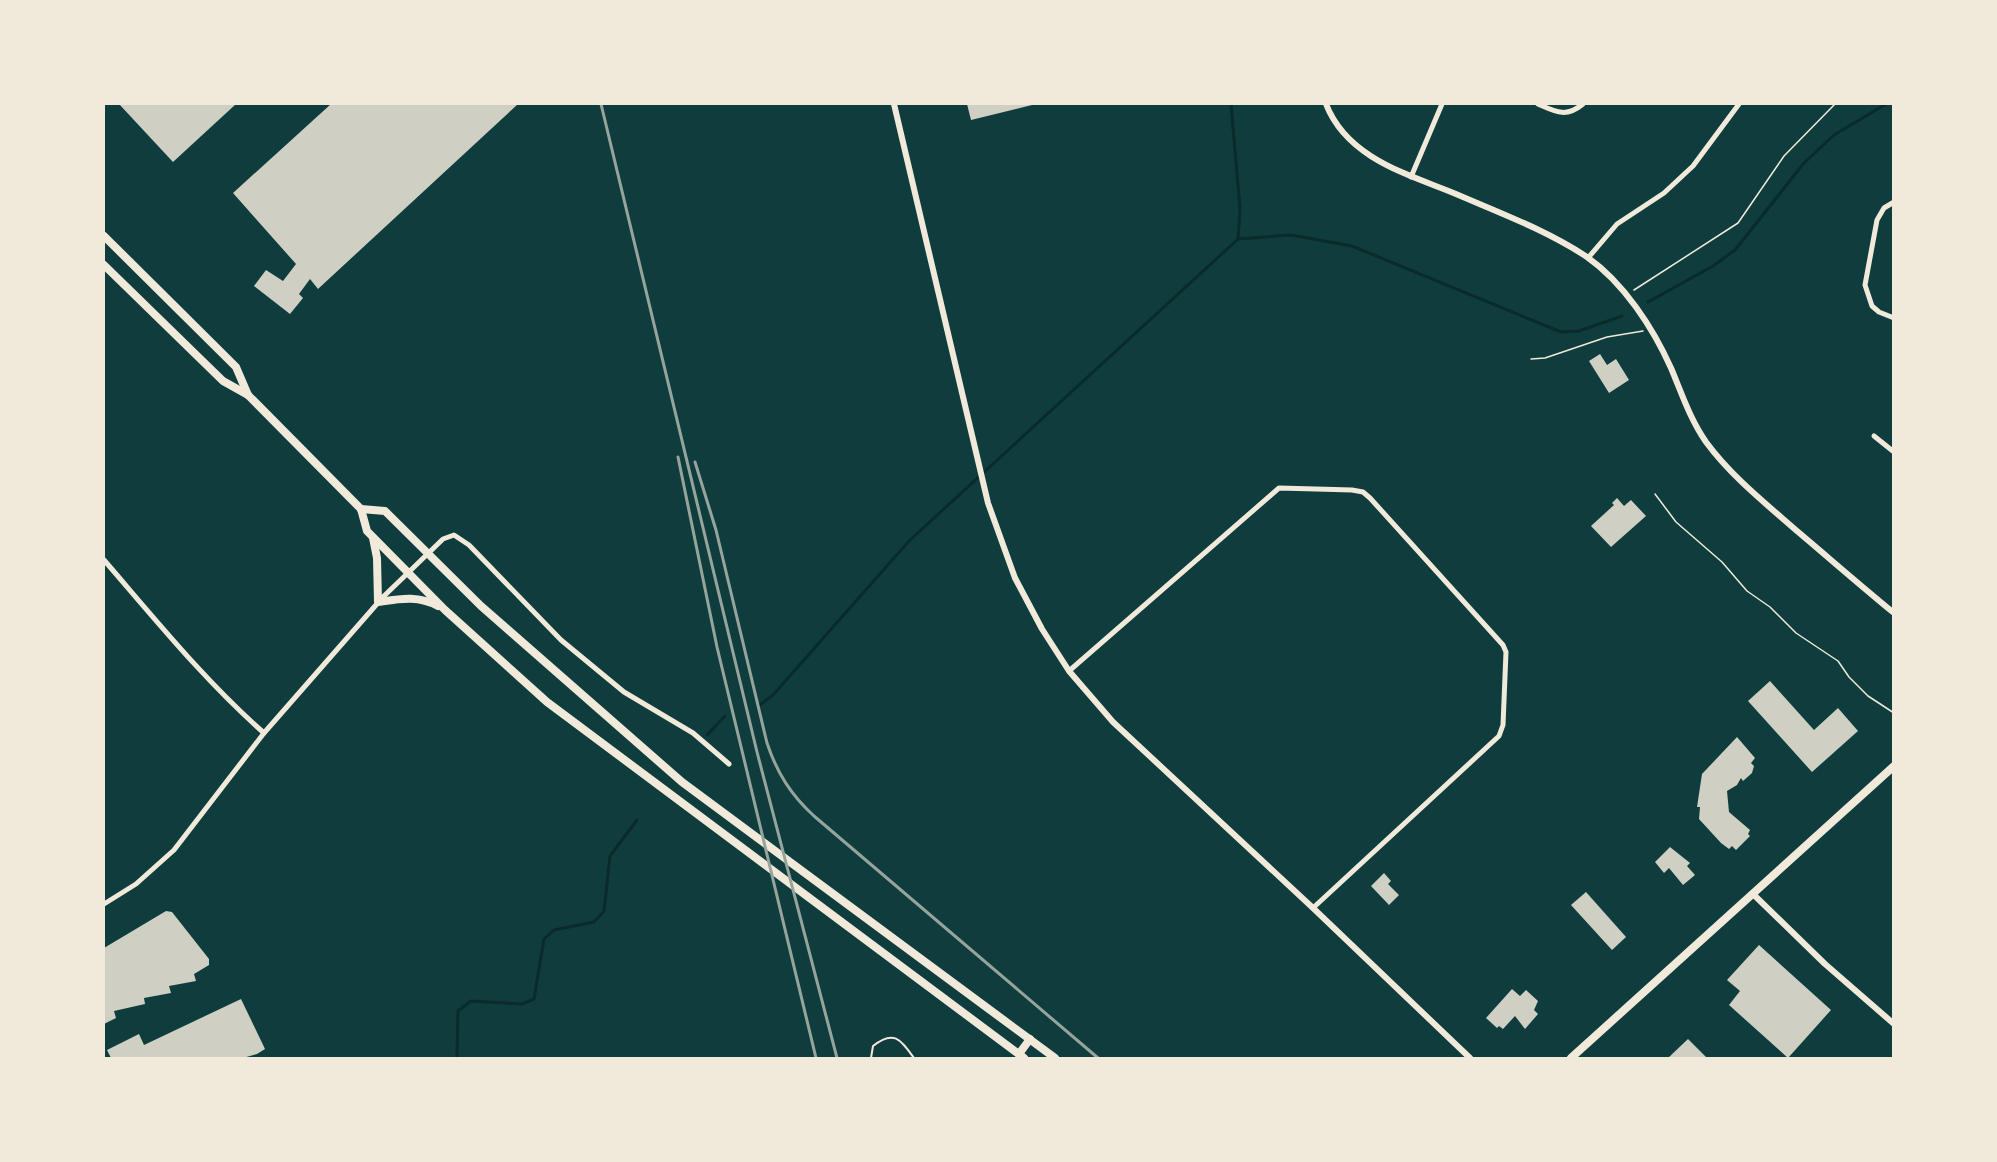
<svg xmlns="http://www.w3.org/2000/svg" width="1997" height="1162" viewBox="0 0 1997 1162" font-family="'Source Sans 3',sans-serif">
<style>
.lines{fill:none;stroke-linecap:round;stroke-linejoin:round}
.stream{stroke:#0a2a2b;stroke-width:3}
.building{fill:#cfcfc3}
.path{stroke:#f1e9da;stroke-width:1.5}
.service{stroke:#f1e9da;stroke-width:2}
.minor{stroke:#f1e9da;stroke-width:5}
.tertiary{stroke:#f1e9da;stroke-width:6}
.secondary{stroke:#f1e9da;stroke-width:8}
.rail{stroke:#97a49c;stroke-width:3}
</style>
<rect width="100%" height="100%" fill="#0f3d3e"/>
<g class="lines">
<g class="stream">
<polyline points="1231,104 1240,209 1238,239"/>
<polyline points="1648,302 1713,266 1735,250 1804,163 1834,135 1886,104"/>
<polyline points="760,705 773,695 909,541 1238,239 1291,235 1352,246 1561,332 1579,331 1622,316"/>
<polyline points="707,735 725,716"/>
<polyline points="457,1058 458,1011 471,1001 522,1004 534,999 544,939 554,930 594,922 604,911 610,856 637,820"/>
</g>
</g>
<g class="building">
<polygon points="119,104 236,104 173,162"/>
<polygon points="331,104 518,104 318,289 310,279 299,294 303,298 290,314 254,286 266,270 283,281 296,264 233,193"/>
<polygon points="967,104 1036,104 971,120"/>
<polygon points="1600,354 1607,365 1616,359 1629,380 1609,393 1589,361"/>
<polygon points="1617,498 1624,506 1631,500 1646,516 1611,547 1591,526 1614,505 1612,503"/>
<polygon points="1770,681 1814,730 1838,708 1858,731 1812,772 1748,701"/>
<polygon points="1737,737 1755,758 1751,763 1754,766 1752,773 1743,781 1741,778 1737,785 1727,791 1729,812 1750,830 1748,834 1750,836 1736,850 1732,846 1729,849 1721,843 1699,819 1700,807 1697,807 1702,774"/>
<polygon points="1670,847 1690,863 1687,866 1695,875 1683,885 1669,868 1664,873 1655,862"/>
<polygon points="1384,873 1391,881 1388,884 1399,895 1389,905 1371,886"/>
<polygon points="1586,892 1626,937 1612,950 1571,905"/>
<polygon points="166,911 172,912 209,959 209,965 194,974 196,981 169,986 171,993 144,998 145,1004 114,1011 116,1018 104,1024 104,948"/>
<polygon points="1759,945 1831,1010 1788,1058 1729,1005 1740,991 1727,980"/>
<polygon points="1512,989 1520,996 1526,990 1538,1001 1534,1010 1538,1014 1525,1029 1515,1016 1503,1029 1499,1026 1497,1028 1486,1018"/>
<polygon points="241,999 265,1049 257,1054 243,1058 111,1058 107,1050 139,1034 144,1045"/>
<polygon points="1688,1039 1707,1058 1668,1058"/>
</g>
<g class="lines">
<g class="path">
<polyline points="1634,290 1738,223 1784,156 1835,104"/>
<polyline points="1531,359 1545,358 1607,337 1643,331"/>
<polyline points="1655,494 1676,522 1722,562 1747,591 1770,607 1796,633 1838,661 1849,677 1868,696 1894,713"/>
</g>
<path class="service" d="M871,1058l2,-12c21,-17 28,-6 41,12"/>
<g class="minor">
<path d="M1538,104c18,8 28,14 45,0"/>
<polyline points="1411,177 1442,104"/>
<polyline points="1894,202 1884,208 1877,220 1865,285 1872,306 1879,312 1894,318"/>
<polyline points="1588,258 1617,224 1664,193 1693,166 1739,104"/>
<polyline points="1874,436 1894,452"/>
<path d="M104,560c51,59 101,121 160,173"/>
<polyline points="1069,671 1279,488 1352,490 1363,492 1370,498 1503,645 1506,652 1503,725 1499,736 1313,908"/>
<polyline points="104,904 136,884 174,850 264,733 383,597 443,539 454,535 469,545 561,640 624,692 693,733 729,764"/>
</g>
<g class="tertiary">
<polyline points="894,104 988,503 1015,578 1042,629 1069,671 1113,722 1313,908 1470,1058"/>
<path d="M1326,104c21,54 81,70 130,90 44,19 90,36 131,63 37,26 66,71 84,111 11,26 19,51 35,74 25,34 59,61 91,89 32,27 64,55 97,82"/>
<polyline points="1753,894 1825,964 1894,1024"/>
</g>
<g class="secondary">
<polyline points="104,236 236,367 248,395"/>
<polyline points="104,265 223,381 248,395 361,509 367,531 445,610 547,702 1024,1058"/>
<polyline points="361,509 385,511 481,606 682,782 1055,1058"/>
<path d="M373,538l4,20 1,44c21,-3 40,-7 60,4"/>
<polyline points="1019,1054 1030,1039"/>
<polyline points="1571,1058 1894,766"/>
</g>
<g class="rail">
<polyline points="601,104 757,752 837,1058"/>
<polyline points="678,457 717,647 816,1058"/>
<path d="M695,462l21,68 51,213c10,30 24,52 47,73l284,242"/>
</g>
</g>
<rect width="1997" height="1162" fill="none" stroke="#f1e9da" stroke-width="210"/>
</svg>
